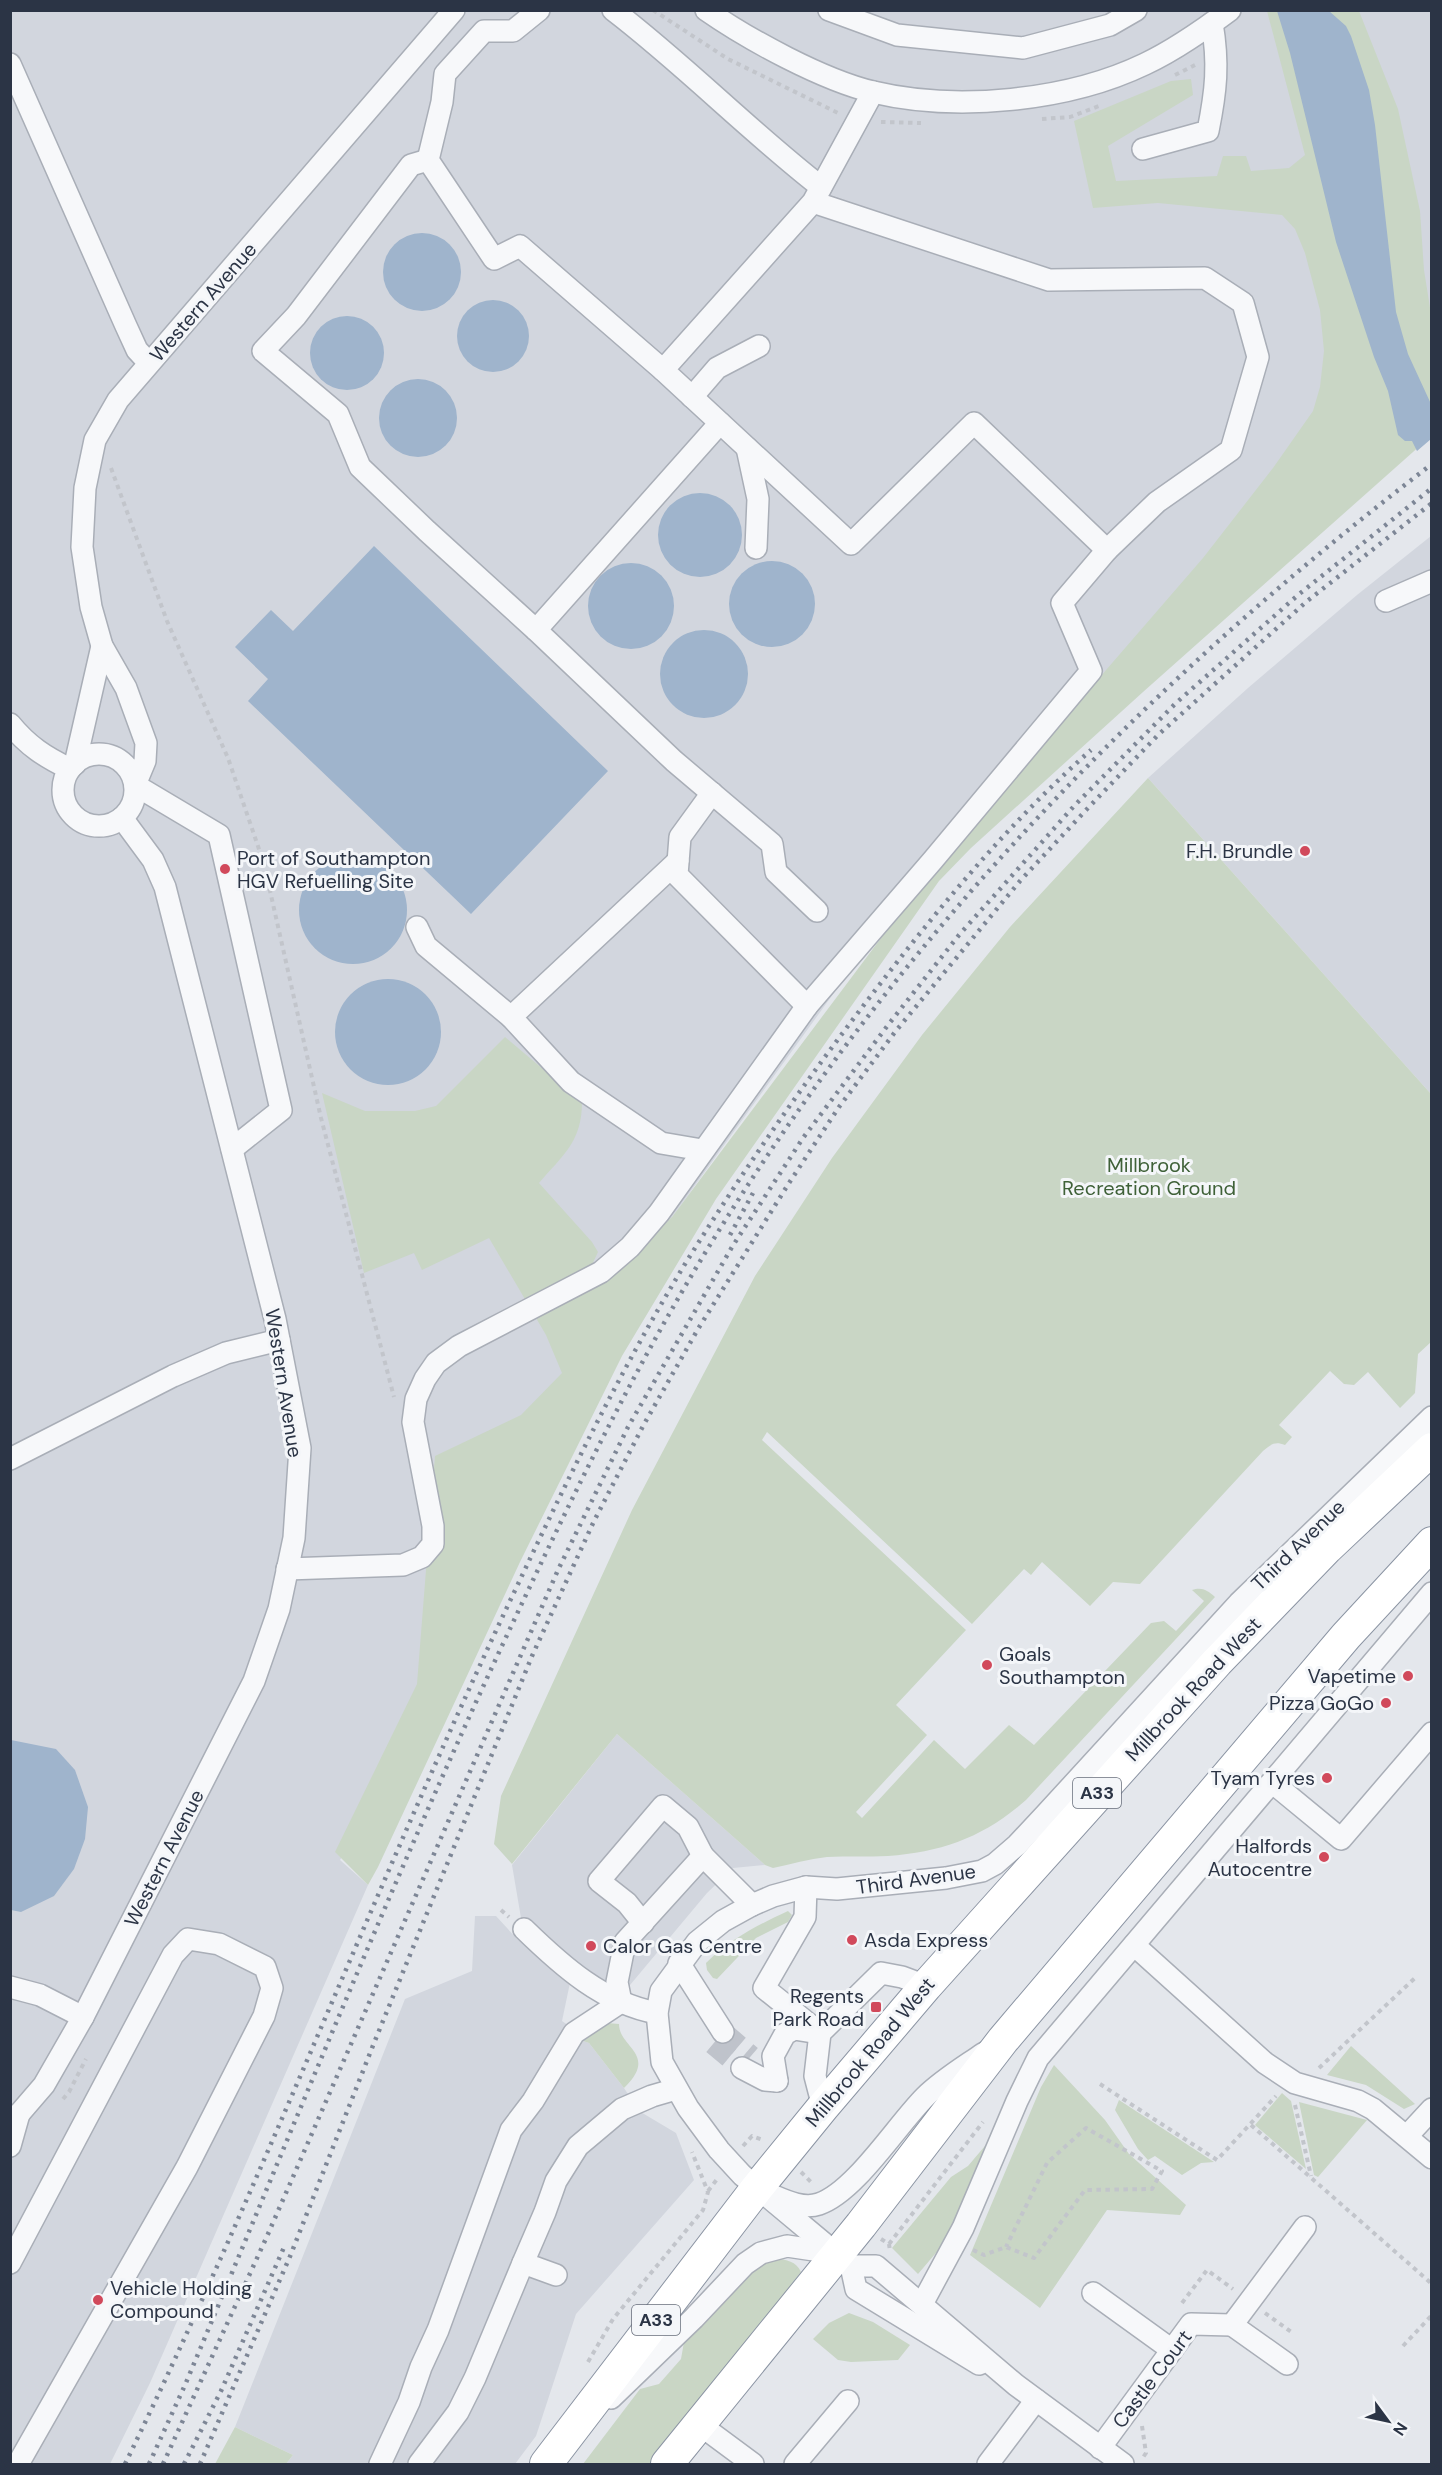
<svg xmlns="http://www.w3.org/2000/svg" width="1442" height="2475" viewBox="0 0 1442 2475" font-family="'DM Sans',sans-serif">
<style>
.built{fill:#d2d6de}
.green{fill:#c9d6c5}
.water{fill:#9fb4cc}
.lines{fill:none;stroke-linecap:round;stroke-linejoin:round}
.minor-tunnel{stroke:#bfc3cb;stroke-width:21;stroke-dasharray:21 10;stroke-linecap:butt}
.minor-casing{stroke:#a9aeb7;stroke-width:24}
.highway-casing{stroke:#8b94a3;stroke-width:34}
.path{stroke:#c2c5cb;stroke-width:4;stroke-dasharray:4.5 4.5;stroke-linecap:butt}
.minor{stroke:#f7f8fa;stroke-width:21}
.highway{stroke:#fff;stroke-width:32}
.rail{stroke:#7d8696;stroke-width:4.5;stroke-dasharray:3 6;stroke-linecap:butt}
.poi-dot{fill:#d1495b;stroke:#f4f6f9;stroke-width:2}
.labels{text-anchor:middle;stroke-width:6;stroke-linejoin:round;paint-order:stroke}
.shield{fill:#f4f6f9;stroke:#676e7b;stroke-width:1.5}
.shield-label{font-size:18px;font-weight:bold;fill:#2b3445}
.street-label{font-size:20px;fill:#2b3445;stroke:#f4f6f9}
.poi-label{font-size:20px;fill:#2b3445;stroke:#f4f6f9;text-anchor:end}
.park-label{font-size:20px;fill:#3f6138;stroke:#f4f6f9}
</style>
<rect width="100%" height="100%" fill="#e4e7ec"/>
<g class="built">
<polygon points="11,11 1431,11 1431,384 1374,425 1128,646 875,936 634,1270 401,1764 340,1860 368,1885 150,2383 110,2464 11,2464"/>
<polygon points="1431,536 1431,1094 1148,778 1248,688 1357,595"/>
<polygon points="617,1734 765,1865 733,1868 707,1893 625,1991 611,1991 521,1918 512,1865"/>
<polygon points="475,1916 496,1916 517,1939 571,1978 562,2021 582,2035 580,2040 589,2043 624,2088 639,2111 676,2133 694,2180 576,2314 536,2436 515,2464 286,2464 293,2455 235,2427 405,1999 472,1971"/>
</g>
<g class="green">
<path d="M1267,11h92l39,98 22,102 4,59 7,44v122l-288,256 -172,156 -32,33 -223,318 -94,157 -102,206 -142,305 -10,18 -33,-33 82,-168 18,-228 86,-41 41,-42 -16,-38 -57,-97 -67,32 -8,-17 -50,20 -42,-180 43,18h50l21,-5 69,-69 77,65c0,40 -19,53 -43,81l53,59 6,10 -7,15 12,16 69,-66 254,-339 277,-320 70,-90 40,-57 7,-24 4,-36 -4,-41 -15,-57 -10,-24 -13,-14 -124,-12 -65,5 -19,-87 97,-40 20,-2 2,16 -85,51 8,35 101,-5 6,-20h23l5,15 38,-3 16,-13z"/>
<path d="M1148,778l283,316v248l-13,12 -3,39 -15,15 -32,-36 -14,13 -10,-1 -14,-13 -51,54 13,12 -7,8c-10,-4 -14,-1 -22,6l-123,133 -27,-2 -23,24 -48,-44 -11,13 -7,-6 -52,55 -205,-192 -5,8 204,190 -70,75 31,30 -71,77 6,6 72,-78 31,29 44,-44 25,20 117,-122 13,-2 12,10 28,-30 -12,-11c10,-3 15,0 23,7l-189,203c-42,37 -83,52 -138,56 -20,1 -41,0 -61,1 -18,2 -36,7 -54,11l-8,-3 -148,-131 -105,130 -18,-20 7,-48 131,-286 123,-234 77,-118 90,-123 88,-108z"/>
<path d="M788,1911l4,4 -4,7 -32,16 -39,41 -4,-1 -6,-8 -1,-7c26,-25 50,-37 82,-52z"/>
<path d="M607,2023l12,1c0,24 40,30 5,64l-35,-45 -9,-3z"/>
<polygon points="1351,2046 1415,2104 1404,2109 1366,2085 1327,2075"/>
<polygon points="1054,2065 1105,2120 1129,2154 1186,2205 1180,2215 1107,2210 1040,2308 970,2255 1041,2087"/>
<polygon points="1282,2093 1291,2101 1306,2169 1255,2125"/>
<polygon points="1119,2100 1214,2162 1201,2163 1182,2175 1155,2156 1148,2160 1138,2149 1115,2110"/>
<polygon points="1299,2102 1367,2120 1318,2177 1314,2175"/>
<polygon points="990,2140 952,2234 918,2274 892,2248 951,2177 968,2166"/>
<path d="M775,2258c12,2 21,3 26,14l-148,192h-70l57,-75 19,-5 22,-25 3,-17 70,-75z"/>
<polygon points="849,2313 873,2322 910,2345 898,2360 851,2362 838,2360 813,2339 829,2323"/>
<polygon points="235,2427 293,2455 286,2464 215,2464"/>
</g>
<g class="water">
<polygon points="1277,11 1329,11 1346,26 1351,36 1369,90 1375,125 1396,312 1408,354 1431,404 1431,439 1417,451 1412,441 1405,441 1398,435 1388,391 1374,357 1336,242 1290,53"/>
<circle cx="422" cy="272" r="39"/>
<circle cx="493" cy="336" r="36"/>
<circle cx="347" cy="353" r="37"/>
<circle cx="418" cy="418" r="39"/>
<circle cx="700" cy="535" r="42"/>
<polygon points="374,546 608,771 471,914 248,701 268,679 235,647 271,610 293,631"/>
<circle cx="772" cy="604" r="43"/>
<circle cx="631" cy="606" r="43"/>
<circle cx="704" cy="674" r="44"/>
<circle cx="353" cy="910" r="54"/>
<circle cx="388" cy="1032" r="53"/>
<polygon points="11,1740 56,1749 75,1770 88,1807 85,1839 74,1869 54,1896 21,1912 11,1910"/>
</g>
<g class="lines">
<g class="minor-tunnel">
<polyline points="723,2032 751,2056"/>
<polyline points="713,2044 742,2068"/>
</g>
<defs>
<g id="minor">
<polyline points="539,10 513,31 484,31 445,74 442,102 428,160 494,259 520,246 663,370"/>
<path d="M613,10c72,55 136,121 208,177"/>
<path d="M706,10c43,30 117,70 167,82 84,20 195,9 272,-28 30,-14 58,-34 85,-54"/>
<polyline points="829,10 897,35 1023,48 1110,25 1136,10"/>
<polyline points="10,64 126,326 137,350 149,363"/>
<path d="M1143,149l65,-18c8,-40 11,-67 4,-108"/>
<polyline points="428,160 411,165 296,316 263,351 338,414 360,467 427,531 536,630"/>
<polyline points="813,202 663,370 851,544 974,423 1107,550 1157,502 1231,450 1258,357 1243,303 1205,278 1049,280 813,202 873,92"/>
<polyline points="692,397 717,368 759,346"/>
<polyline points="720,423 536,630 674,761 772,844 776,872 817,911"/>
<polyline points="747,448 758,499 756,548"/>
<polyline points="1386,601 1432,581"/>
<path d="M10,724c18,22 35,33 60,45"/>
<circle cx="99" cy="790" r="36"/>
<polyline points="75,764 102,646"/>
<polyline points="712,793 680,837 677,875 807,1006 933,860 1091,671 1062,603 1107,550"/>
<polyline points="678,861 511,1017 571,1082 661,1143 702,1150"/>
<polyline points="417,927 426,946 511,1017"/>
<polyline points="232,1149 281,1110 219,835 135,785 145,761 146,743 126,688 102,646 91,607 82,547 85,488 95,440 118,400 454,10"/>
<polyline points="10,1459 173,1376 226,1353 279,1340"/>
<polyline points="287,1569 403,1565 422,1557 433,1544 433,1526 413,1422 416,1399 425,1379 436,1363 459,1346 601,1272 630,1247 659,1213 807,1006"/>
<polyline points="1273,1783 1341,1839 1432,1733"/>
<polyline points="806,1887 805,1917 764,1988 820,2033"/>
<polyline points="643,1923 627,1903 599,1881 663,1806 688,1827 703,1856"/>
<path d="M524,1929c38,37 79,74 133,84"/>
<polyline points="1134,1945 1265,2063 1295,2083 1358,2101 1373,2109 1432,2158"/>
<polyline points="679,1963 723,2032"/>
<polyline points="10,1987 40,1995 83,2017"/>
<polyline points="742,2068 765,2080 777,2081"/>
<polyline points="777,2081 773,2056 785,2034 794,2029 819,2033"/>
<polyline points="823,2107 815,2076 820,2033 881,1973 902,1977 926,1986"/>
<polyline points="10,2119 19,2114 44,2085 83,2017 254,1681 279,1609 294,1538 300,1448 275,1319 165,887 153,860 122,818"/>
<polyline points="1407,2136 1432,2109"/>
<polyline points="10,2146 19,2114"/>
<path d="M774,2196c14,6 30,13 45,8 36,-12 78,-79 106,-107 17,-17 39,-30 59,-44"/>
<polyline points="10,2263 173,1955 188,1939 219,1944 265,1967 272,1988 264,2016 187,2167 18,2464"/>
<polyline points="851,2266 856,2289 979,2364"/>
<polyline points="556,2275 523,2263 545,2212 556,2181 578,2146 622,2109 652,2096 676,2089"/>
<polyline points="1093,2293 1172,2350"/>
<polyline points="922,2304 963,2228 1017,2101 1038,2058 1432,1593"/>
<polyline points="1232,2325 1287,2364"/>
<polyline points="611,2398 694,2318 745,2264 761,2253 787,2246 834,2253"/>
<polyline points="699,2424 753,2464"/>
<polyline points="1100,2448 1191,2324 1232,2325 1305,2227"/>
<polyline points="380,2464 409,2402 421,2367 438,2330 511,2130 533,2101 574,2033 621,2002 617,1982 625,1942 703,1856 752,1905"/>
<polyline points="419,2464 458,2412 475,2378 523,2263"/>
<polyline points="795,2464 848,2401"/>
<polyline points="988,2464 1036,2400"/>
<polyline points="1123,2464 1016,2385 876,2266 851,2266 742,2175 719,2150 688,2108 662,2062 657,2013 661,1991 697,1942 723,1921 752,1905 773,1896 806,1887 837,1889 946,1878 982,1871 995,1864 1017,1845 1046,1814 1239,1603 1432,1417"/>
</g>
<g id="highway">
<polyline points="546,2464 757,2188 823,2107 926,1986 1217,1662 1327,1548 1432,1449"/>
<polyline points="667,2464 861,2225 1003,2040 1346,1636 1432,1543"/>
</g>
</defs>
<use href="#minor" class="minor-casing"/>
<use href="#highway" class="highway-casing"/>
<g class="path">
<polyline points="653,10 728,59 838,113"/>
<polyline points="1175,75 1195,65"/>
<polyline points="1042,119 1070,117 1099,106"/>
<polyline points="881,122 921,123"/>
<polyline points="111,468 167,621 228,758 264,864 321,1118 394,1397"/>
<polyline points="501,1910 509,1917"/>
<polyline points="1319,2068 1415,1978"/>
<polyline points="1100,2084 1217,2160 1276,2096"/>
<polyline points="63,2099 69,2092 86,2059"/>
<polyline points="1295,2105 1311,2176"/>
<polyline points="1251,2125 1432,2284"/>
<polyline points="743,2146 752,2136 763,2140"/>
<polyline points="801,2172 813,2184"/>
<polyline points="708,2191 718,2178"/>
<polyline points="881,2239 889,2244 890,2251"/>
<polyline points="889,2244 983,2122"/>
<polyline points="973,2250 984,2255 1006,2247 1034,2258 1085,2190 1152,2189 1162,2171 1086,2128 1047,2163 1006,2247"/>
<polyline points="1182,2303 1207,2270 1233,2289"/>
<polyline points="1265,2313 1294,2334"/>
<polyline points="1403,2346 1432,2315"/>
<polyline points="588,2362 613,2319 703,2210 708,2192 692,2152"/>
<polyline points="1142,2426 1146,2453 1142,2459"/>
</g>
<use href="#minor" class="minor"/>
<use href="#highway" class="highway"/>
<g class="rail">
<polyline points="730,1235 753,1193"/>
<path d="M125,2464c141,-289 255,-591 394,-882 51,-108 104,-216 166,-318 53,-85 109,-167 169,-246 72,-95 148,-189 237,-268"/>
<path d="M149,2464l36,-79c106,-252 207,-505 323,-752 63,-134 127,-267 205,-393 188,-305 435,-559 719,-776"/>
<polyline points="163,2464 268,2234 558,1570 628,1427 732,1247 803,1138 888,1025 959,935 1075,805 1176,703 1298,595 1432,488"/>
<polyline points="184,2464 221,2391 285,2245"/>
<polyline points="200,2464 291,2254 374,2043 532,1656 594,1521 643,1426 698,1329 789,1183 839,1107 895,1032 1020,881 1087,809 1158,735 1306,602 1432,503"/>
</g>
</g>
<g class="poi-dot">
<circle cx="1305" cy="851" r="6"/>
<circle cx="225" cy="869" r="6"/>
<circle cx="987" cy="1665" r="6"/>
<circle cx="1408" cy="1676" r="6"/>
<circle cx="1386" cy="1703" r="6"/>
<circle cx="1327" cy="1778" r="6"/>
<circle cx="1324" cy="1857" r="6"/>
<circle cx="852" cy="1940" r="6"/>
<circle cx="591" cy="1946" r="6"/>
<rect x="870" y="2001" width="12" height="12" rx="3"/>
<circle cx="98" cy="2300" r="6"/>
</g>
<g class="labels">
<g class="shield">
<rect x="1073" y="1778" width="48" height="30" rx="4.5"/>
<rect x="632" y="2305" width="48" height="30" rx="4.5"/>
</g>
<g class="shield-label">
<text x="1097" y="1799">A33</text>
<text x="656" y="2326">A33</text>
</g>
<g class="street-label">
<text transform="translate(203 302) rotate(-49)" y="7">Western Avenue</text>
<text transform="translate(284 1383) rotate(81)" y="7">Western Avenue</text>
<text transform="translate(1298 1545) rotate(-44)" y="7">Third Avenue</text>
<text transform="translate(1193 1689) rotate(-47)" y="7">Millbrook Road West</text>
<text transform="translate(164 1858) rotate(-63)" y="7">Western Avenue</text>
<text transform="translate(916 1879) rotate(-8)" y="7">Third Avenue</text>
<text transform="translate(870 2052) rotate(-50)" y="7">Millbrook Road West</text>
<text transform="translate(1152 2379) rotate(-53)" y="7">Castle Court</text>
</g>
<g class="poi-label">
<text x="1293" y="858">F.H. Brundle</text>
<text x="237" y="865" text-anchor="start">Port of Southampton<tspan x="237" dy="23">HGV Refuelling Site</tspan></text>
<text x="999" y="1661" text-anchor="start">Goals<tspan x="999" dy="23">Southampton</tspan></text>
<text x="1396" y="1683">Vapetime</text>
<text x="1374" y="1710">Pizza GoGo</text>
<text x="1315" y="1785">Tyam Tyres</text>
<text x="1312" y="1853">Halfords<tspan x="1312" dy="23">Autocentre</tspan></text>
<text x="864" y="1947" text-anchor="start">Asda Express</text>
<text x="603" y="1953" text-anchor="start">Calor Gas Centre</text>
<text x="864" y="2003">Regents<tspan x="864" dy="23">Park Road</tspan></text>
<text x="110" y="2295" text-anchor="start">Vehicle Holding<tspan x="110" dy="23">Compound</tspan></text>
</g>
<g class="park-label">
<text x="1149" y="1172">Millbrook<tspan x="1149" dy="23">Recreation Ground</tspan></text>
</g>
</g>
<rect width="1442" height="2475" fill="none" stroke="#2b3445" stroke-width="24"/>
<g transform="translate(1388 2421) rotate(123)" stroke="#f4f6f9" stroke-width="4.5" paint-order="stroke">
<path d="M0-4.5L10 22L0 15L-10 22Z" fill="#2b3445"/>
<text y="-9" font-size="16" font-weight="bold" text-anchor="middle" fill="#2b3445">N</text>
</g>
</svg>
